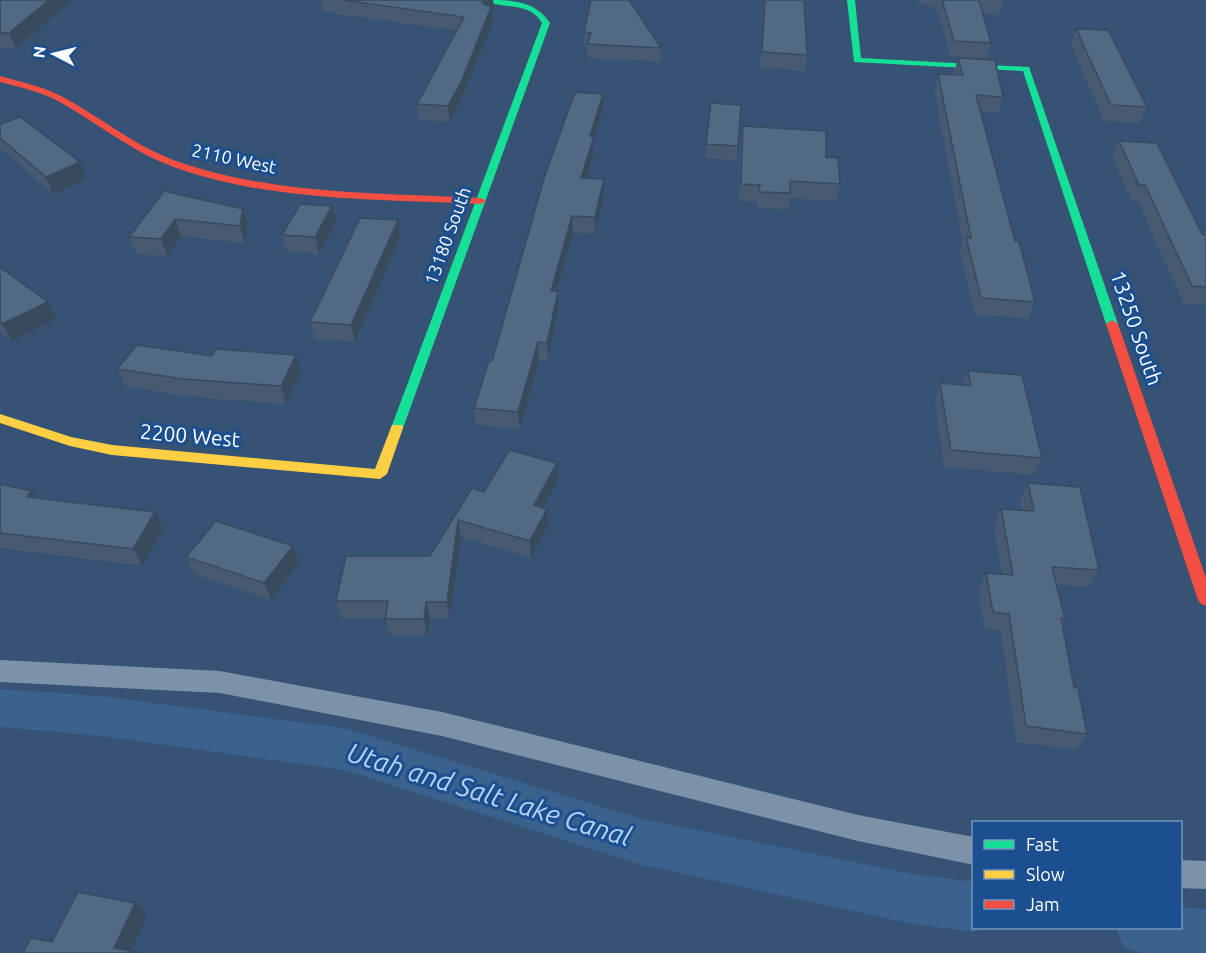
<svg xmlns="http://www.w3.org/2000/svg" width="1206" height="953" viewBox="0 0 1206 953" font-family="Ubuntu,sans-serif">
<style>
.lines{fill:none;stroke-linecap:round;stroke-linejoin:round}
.canal{fill:#3b618d;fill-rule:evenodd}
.lane{fill:#7d92a8;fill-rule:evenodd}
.fast{fill:#16e098;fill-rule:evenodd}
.slow{fill:#ffcf43;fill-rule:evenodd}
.jam{fill:#f24e42;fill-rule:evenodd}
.wall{fill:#475a72}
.shaded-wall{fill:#394a5c}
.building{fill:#526984;stroke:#394a5c;stroke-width:1.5}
.labels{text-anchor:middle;stroke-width:6;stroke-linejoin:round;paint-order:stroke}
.far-street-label{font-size:18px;fill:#fff;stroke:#1b4f8f}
.street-label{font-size:21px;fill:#fff;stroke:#1b4f8f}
.near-water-label{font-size:27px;font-style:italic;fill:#b5d3f5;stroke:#1b4f8f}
</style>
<rect width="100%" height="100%" fill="#365274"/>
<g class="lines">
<g class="canal">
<polygon points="0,689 101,696 344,728 642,819 913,874 974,882 974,928 985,928 974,932 913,924 642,865 344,770 101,736 0,727"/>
<polygon points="1180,907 1206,909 1206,953 1140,953 1123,946 1116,928 1180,928"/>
</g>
<g class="lane">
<polygon points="0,660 220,671 442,712 858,815 974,837 974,865 858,841 442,736 220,693 0,682"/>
<polygon points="1180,860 1206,861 1206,889 1180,888"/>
</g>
<g class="fast">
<path d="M485,0c26,0 50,0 65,23l-147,405 -6,5 -6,-5 151,-405c-14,-23 -38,-12 -57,-23z"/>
<polygon points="847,0 855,0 861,58 1029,67 1118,324 1116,327 1108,327 1106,324 1023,71 854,62"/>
</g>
<polygon class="slow" points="0,414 71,437 112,445 375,469 392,425 402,425 403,428 387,474 380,479 112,455 70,446 0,423"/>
<g class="jam">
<path d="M0,76c22,6 45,11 65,22 38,21 73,50 114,64 97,33 201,31 302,36l5,3 -5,3c-103,-5 -212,-2 -310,-38 -42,-16 -76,-45 -115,-66 -18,-9 -37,-13 -56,-18z"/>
<polygon points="1112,320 1118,324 1206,578 1206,606 1201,604 1198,600 1106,324"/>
</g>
</g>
<g class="wall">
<polygon points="0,0 16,49 0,47"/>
<polygon points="321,0 493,0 494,8 492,10 493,22 463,95 450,122 419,120 417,104 457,31 323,12"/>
<polygon points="591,0 661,48 660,62 588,58 587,46 584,46 584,32"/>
<polygon points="764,0 804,0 807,55 805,71 760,68"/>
<polygon points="918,0 1003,0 999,15 983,14 991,43 987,59 950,56 938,11 935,11 933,6 919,5"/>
<polygon points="1076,29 1147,107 1140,123 1104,121 1071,44"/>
<polygon points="958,58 1003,97 998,113 981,112 1015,241 1035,302 1028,319 975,315 960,254 963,244 934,89 938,74 955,75 954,73"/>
<polygon points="711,103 738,146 736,160 705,158"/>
<polygon points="603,109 594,140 594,152 586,178 604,196 595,234 573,233 557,291 558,308 548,360 539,360 520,429 476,425 474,408 492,361"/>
<polygon points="0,124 87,178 53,194 0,148"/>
<polygon points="743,126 826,157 840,184 837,201 790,198 788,210 757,208 758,202 739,201 741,142"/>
<polygon points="1119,141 1202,234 1206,234 1206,305 1184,304 1138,202 1132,201 1112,157"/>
<polygon points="164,191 248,226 245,243 181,236 167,256 136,254 129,237"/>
<polygon points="332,206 336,223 319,254 287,252 282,235"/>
<polygon points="398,220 400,237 355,342 315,340 310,322"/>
<polygon points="0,267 48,302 56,319 12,341 0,332"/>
<polygon points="117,369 301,372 286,404 190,397 125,386"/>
<polygon points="968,371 1042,458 1034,475 944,467 935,401 940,383 963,385"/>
<polygon points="558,480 543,508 548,526 531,558 461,537 450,618 430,618 427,635 390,635 385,618 341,618 336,601 430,556 472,488 484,492"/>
<polygon points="1028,483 1099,570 1089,587 1057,585 1065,619 1062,624 1074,687 1087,734 1076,750 1016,742 1001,631 985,629 978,590 986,573 1002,574 994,526 1001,509 1022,511 1020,500"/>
<polygon points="0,484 37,498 155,512 163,529 142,566 0,548"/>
<polygon points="186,557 299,563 271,600 194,574"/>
</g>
<g class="shaded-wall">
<polygon points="49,0 72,0 16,49 9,33"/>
<polygon points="485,0 493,0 494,8 492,10 493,22 463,95 450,122 448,106 482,3"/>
<polygon points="603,94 603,109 594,140 594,152 581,195 581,178 590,136"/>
<polygon points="80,162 87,178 53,194 46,177"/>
<polygon points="604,179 604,196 595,234 595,217"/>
<polygon points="332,206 336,223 319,254 315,237"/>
<polygon points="243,209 248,226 245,243 240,226"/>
<polygon points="572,216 573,233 552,308 551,291"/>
<polygon points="175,219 181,236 167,256 161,239"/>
<polygon points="398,220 400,237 355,342 351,325"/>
<polygon points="558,291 558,308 548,360 547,343"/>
<polygon points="48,302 56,319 12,341 2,324"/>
<polygon points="538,342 539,360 520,429 518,412"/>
<polygon points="296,355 301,372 286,404 281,386"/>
<polygon points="557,463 558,480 535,522 534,505"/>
<polygon points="32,491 43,508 27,497"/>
<polygon points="547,509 548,526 531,558 530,541"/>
<polygon points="155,512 163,529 142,566 133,549"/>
<polygon points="458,520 461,537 450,618 447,602"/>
<polygon points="293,546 299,563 271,600 264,583"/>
<polygon points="426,602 430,618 427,635 424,619"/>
<polygon points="135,903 147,916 130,953 114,948"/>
</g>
<g class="building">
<polygon points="0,0 49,0 9,33 0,33"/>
<polygon points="343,0 485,0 482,3 491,7 462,80 448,106 417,104 464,17"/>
<polygon points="591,0 629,0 661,48 587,44 591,33 584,32"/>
<polygon points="765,0 804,0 807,55 762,52"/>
<polygon points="942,0 979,0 991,43 954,41"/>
<polygon points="1076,29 1108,30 1147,107 1111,105"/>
<polygon points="958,58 995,60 1003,97 976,95 1015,241 1019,241 1035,302 981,298 966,237 971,238 938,74 963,75"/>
<polygon points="575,92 603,94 590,136 594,136 581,178 604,179 595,217 572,216 551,291 558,291 547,343 538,342 518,412 474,408 489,361 492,361 545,175"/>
<polygon points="711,103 741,105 738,146 706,144"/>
<polygon points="20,117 80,162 46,177 0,138 0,124"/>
<polygon points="743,126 826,131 826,157 838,158 840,184 790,181 790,193 759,192 760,185 741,184"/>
<polygon points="1119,141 1157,143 1202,234 1206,234 1206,287 1192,286 1145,185 1139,185"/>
<polygon points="164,191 243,209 240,226 175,219 161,239 129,237"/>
<polygon points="300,204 332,206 315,237 282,235"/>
<polygon points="360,218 398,220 351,325 310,322"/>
<polygon points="0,267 48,302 2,324 0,322"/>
<polygon points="137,345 212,356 216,349 296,355 281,386 183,379 117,369"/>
<polygon points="968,371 1022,375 1042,458 951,450 940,383 971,386"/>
<polygon points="509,450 557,463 534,505 547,509 530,541 458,520 447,602 426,602 424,619 385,619 388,601 336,601 346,556 430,556 472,488 484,492"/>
<polygon points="1028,483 1080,487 1099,570 1052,567 1065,619 1061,618 1074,687 1078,688 1087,734 1026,726 1009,614 993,612 986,573 1013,575 1001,509 1034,511"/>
<polygon points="0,484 32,491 27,497 155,512 133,549 0,533"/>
<polygon points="216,521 293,546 264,583 186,557"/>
<polygon points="78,892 135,903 114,948 141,953 23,953 31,938 52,942"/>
</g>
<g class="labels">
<g class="far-street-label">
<text transform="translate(234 159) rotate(12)" y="6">2110 West</text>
<text transform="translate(448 236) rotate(-70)" y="6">13180 South</text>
</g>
<g class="street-label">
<text transform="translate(1136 328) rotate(71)" y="7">13250 South</text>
<text transform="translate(190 436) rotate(5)" y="7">2200 West</text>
</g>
<g class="near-water-label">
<text transform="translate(489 795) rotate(17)" y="9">Utah and Salt Lake Canal</text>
</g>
</g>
<rect x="972" y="821" width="210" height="108" fill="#1b4f8f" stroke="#7695bc" stroke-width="1.5"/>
<rect x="984" y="840" width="30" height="9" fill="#16e098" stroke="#7695bc" stroke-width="1.5"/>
<text x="1026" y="851" font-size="18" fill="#ffffff">Fast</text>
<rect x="984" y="870" width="30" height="9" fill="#ffcf43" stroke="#7695bc" stroke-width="1.5"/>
<text x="1026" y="881" font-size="18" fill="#ffffff">Slow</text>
<rect x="984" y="900" width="30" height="9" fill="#f24e42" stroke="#7695bc" stroke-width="1.5"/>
<text x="1026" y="911" font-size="18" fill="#ffffff">Jam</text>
<g transform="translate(54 54) rotate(277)" stroke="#1b4f8f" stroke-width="4.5" paint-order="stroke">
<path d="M0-4.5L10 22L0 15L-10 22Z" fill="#ffffff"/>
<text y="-9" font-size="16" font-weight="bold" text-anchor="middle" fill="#ffffff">N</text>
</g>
</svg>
